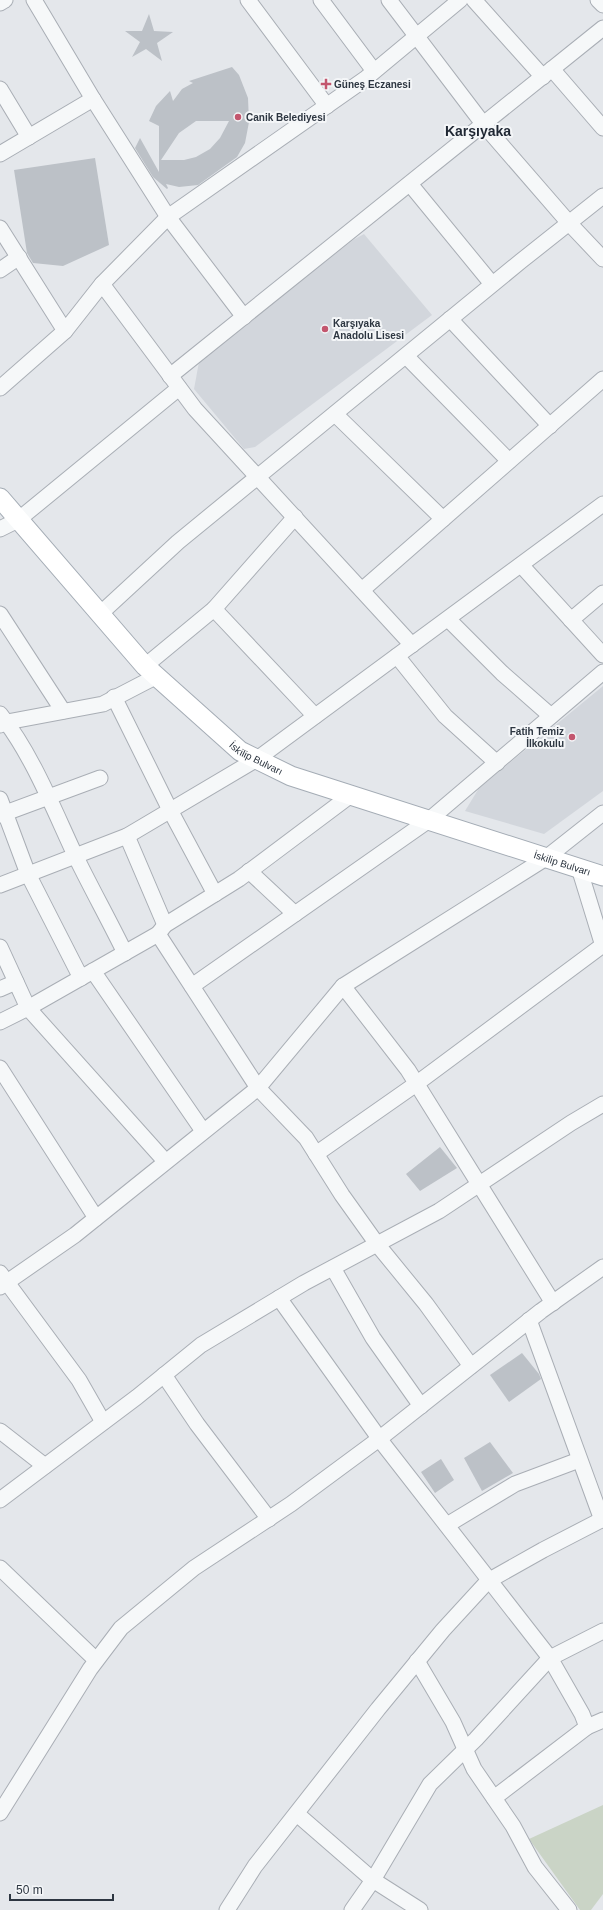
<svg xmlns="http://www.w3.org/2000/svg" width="603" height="1910" viewBox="0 0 603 1910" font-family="Arial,sans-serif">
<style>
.built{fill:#d2d6dc}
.green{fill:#cad4c6}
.building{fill:#bcc1c7;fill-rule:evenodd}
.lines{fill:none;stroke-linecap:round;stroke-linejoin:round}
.minor-casing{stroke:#a9aeb5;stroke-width:17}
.major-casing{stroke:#a4acb5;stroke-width:21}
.minor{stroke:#f6f8f9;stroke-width:15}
.major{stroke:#fff;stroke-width:19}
.poi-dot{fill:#c3566e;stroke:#f4f6f8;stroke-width:1.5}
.labels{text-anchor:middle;stroke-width:4;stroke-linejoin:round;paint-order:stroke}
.poi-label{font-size:10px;font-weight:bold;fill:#2d3641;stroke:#f4f6f8;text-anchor:start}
.street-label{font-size:10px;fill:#2d3641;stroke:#f4f6f8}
.district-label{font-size:14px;font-weight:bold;fill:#1f2733;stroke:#f4f6f8}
</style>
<rect width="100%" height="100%" fill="#e4e7eb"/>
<g class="built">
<polygon points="364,234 432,315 255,447 244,449 194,389 199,362 219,344 353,240"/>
<polygon points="603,686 603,791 544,834 465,811 479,788"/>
</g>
<polygon class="green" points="603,1805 603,1894 591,1910 580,1910 529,1839"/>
<g class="building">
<polygon points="149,14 154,31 173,32 157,43 162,61 146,49 132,57 140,42 125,31 142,31"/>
<path d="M232,67l7,8 9,23 1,24 -4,21 -8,14 -39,28 -19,2 -13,-3 2,4 -1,1 -14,-12 -18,-29 5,-10 19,34v-46l-10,-5 7,-15 14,-15 3,10 9,-12 11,-6 -4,-2zM196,121h33l-9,17 -10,11 -14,8 -12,3h-23l18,-27z"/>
<polygon points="95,158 109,245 63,266 33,263 27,253 14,170"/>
<polygon points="440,1147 457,1168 420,1191 406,1174"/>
<polygon points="522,1353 539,1374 541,1379 509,1402 490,1375"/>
<polygon points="490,1442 513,1473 482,1491 464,1458"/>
<polygon points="441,1459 454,1480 435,1493 421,1472"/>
</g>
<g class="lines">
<defs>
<g id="minor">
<polyline points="34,0 93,99 168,217 244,317"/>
<polyline points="248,0 327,106"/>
<polyline points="321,0 374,71"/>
<polyline points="389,0 484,125 569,223 603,259"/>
<polyline points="474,0 543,77"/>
<polyline points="598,0 603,5"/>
<polyline points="0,3 5,0"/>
<polyline points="552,69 603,128"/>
<polyline points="0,89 29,137"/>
<polyline points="0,154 93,99"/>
<polyline points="410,184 492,284"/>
<polyline points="0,228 65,331 102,284"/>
<polyline points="0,270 19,257"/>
<polyline points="450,319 550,426"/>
<polyline points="406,356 509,461"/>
<polyline points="170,376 603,28"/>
<polyline points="0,388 65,331"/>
<polyline points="335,414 443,519"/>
<polyline points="0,529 18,520 179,388"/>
<polyline points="521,565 603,655"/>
<polyline points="362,590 603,379"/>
<polyline points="214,609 315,716"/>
<polyline points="0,614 63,711"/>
<polyline points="100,614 178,542 521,261 603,196"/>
<polyline points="448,619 502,673 551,716"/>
<polyline points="571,620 603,593"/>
<polyline points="412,645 195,409 102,284 168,217 365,79 460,0"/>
<polyline points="397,656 445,716 497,763"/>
<polyline points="145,666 214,609 295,517"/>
<polyline points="114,697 170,810 215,894"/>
<path d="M0,714c32,40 53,94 75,141 16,33 34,65 50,98"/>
<polyline points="0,725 7,722 103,704 157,676"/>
<polyline points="0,799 28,874 81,978"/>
<polyline points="0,815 100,778"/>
<polyline points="127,836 165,925"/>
<polyline points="579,868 603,946"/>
<polyline points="249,871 295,914"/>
<polyline points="0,885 127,836 257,759 603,504"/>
<polyline points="158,934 165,925 239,879 351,795"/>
<polyline points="0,947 28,1008 158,934 258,1088 306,1138 342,1195 377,1244 426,1304 471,1366"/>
<polyline points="93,971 203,1131"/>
<polyline points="192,986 429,820 603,672"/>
<polyline points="343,986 546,858 603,813"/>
<polyline points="0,989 16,982"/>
<polyline points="0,1022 28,1008 165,1161"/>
<polyline points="0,1068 96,1218"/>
<polyline points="316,1154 416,1084 603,945"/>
<polyline points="333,1268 373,1338 421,1406"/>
<polyline points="0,1273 79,1380 103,1422"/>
<polyline points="0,1287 75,1235 258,1088 343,986 408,1070 553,1303"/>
<polyline points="279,1298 384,1445 550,1658 582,1714 587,1727 603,1720"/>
<polyline points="529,1320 602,1520"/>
<polyline points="164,1375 197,1424 269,1519"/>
<polyline points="0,1431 45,1466"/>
<polyline points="0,1500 137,1397 201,1345 304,1283 439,1211 571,1123 603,1104"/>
<polyline points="447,1525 515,1484 579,1460"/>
<polyline points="0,1568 96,1660"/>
<polyline points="417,1661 453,1722 474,1769 513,1826 535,1867 569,1910"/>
<polyline points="494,1798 587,1727"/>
<polyline points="0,1813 90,1669 121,1628 194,1568 291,1504 379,1439 541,1311 603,1267"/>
<polyline points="297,1814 373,1880 420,1910"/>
<polyline points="227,1910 255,1866 378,1709 443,1630 488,1581 543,1550 603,1519"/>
<polyline points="352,1910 373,1880 430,1784 476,1739 550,1658 603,1631"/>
</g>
<g id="major">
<path id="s1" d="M0,498l145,168 95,85 51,25 312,100"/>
</g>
</defs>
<use href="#minor" class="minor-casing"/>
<use href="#major" class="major-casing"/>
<use href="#minor" class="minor"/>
<use href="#major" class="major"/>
</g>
<g class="poi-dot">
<path d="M324 78h4v4h4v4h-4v4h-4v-4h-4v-4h4z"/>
<circle cx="238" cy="117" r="4"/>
<circle cx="325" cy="329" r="4"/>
<circle cx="572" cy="737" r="4"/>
</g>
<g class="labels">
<g class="poi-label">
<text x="334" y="88">Güneş Eczanesi</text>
<text x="246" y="121">Canik Belediyesi</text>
<text x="333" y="327">Karşıyaka<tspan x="333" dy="12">Anadolu Lisesi</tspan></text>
<text x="564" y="735" text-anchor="end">Fatih Temiz<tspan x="564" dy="12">İlkokulu</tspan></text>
</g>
<g class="street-label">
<text dy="4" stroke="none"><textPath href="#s1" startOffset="367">İskilip Bulvarı</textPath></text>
<text dy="4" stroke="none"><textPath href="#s1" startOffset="691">İskilip Bulvarı</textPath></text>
</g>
<g class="district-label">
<text x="478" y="136">Karşıyaka</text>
</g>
</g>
<path d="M10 1894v6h103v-6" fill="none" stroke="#2d3641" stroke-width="2"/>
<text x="16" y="1894" font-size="12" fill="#2d3641" stroke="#f4f6f8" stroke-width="3" paint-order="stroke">50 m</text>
</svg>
